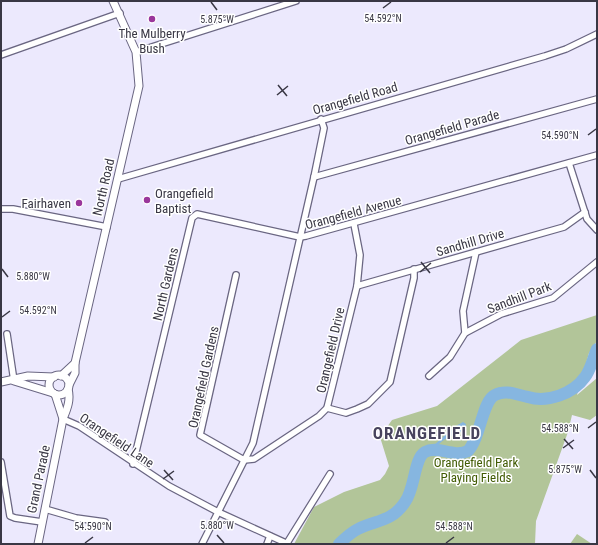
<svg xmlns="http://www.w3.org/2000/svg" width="598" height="545" viewBox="0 0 598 545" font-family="'Roboto Condensed',sans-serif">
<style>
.green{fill:#b2c599}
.water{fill:#86b6e0}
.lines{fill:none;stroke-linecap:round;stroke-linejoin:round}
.river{stroke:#86b6e0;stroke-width:12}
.minor-casing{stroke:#6a6682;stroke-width:8}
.tertiary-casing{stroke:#6a6682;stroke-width:9}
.minor{stroke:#fff;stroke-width:5.5}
.tertiary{stroke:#fff;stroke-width:7}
.ticks{fill:none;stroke:#393744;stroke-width:1.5}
.poi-dot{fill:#9a369b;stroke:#fff;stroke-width:1.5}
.labels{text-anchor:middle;stroke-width:3;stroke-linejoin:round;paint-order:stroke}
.poi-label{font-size:13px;fill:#393744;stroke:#fff}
.street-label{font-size:13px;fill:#393744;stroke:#fff}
.park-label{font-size:13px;fill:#425c05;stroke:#fff}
.district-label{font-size:17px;font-weight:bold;letter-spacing:1px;fill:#47435d;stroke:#fff}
.ticks-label{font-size:10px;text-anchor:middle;fill:#393744;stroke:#fff;stroke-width:3;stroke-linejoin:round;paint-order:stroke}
</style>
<rect width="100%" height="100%" fill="#ece9fd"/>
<g class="green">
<polygon points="597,315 597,341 589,353 577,395 597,378 597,415 590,420 572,415 568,432 536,521 535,544 294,544 314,507 344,492 380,480 385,474 389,466 380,437 392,420 437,406 521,340"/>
<polygon points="577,534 592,544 570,544"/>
</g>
<path class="water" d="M463,422l3,2c-1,10 -12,10 -19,14 -6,3 -8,8 -14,8l21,-19z"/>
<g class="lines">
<path class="river" d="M339,544c6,-6 11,-11 19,-15 18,-9 34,-7 47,-27 10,-13 9,-44 20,-50 13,-7 28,6 43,-1 13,-14 14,-50 27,-56 11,-6 22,0 33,2 19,6 45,-3 57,-20 6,-8 8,-19 12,-28"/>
<defs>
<g id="minor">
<polyline points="136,52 296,1"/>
<polyline points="1,55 120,13"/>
<polyline points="569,163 587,219 597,230"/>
<polyline points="314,177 597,99"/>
<polyline points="118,179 545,56 566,49 597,34"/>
<polyline points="1,209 13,209 107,227"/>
<polyline points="236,275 200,435 244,460 254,459 319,416 327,408 357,286 360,255 354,224"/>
<polyline points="357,286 564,227 585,212"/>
<polyline points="465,333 463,311 476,252"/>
<polyline points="7,334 14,381"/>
<polyline points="429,376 450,357 465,333 501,314 553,298 597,262"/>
<polyline points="327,408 346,413 357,409 368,404 390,382 414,278 414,269"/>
<polyline points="63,419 79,426 169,486 218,512 288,544"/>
<polyline points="1,462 10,516 15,518 42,522"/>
<polyline points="133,464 192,218 197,214 300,237 306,236 597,155"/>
<polyline points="45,509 76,518 105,522"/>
<polyline points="287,543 330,474"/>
<polyline points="202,544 253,443 314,177 324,128 321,119"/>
<polyline points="267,544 270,536"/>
</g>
<g id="tertiary">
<circle cx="59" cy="385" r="10"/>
<polyline points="61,376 75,363 139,86 136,52 113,1"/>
<polyline points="14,381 53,393"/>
<polyline points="1,382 28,376 54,377"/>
<polyline points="69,385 75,373 75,363"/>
<polyline points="55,394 63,419"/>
<path d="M38,544l25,-125c4,-10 8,-19 5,-30"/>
</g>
</defs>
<use href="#minor" class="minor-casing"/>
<use href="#tertiary" class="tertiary-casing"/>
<use href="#minor" class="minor"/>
<use href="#tertiary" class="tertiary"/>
</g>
<path class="ticks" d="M211,2l6,8M383,8l8,-6M278,85l9,11M277,95l11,-9M588,135l8,-6M421,262l9,11M2,269l6,8M420,272l11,-9M2,317l8,-6M588,428l8,-6M564,439l9,10M563,448l11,-8M164,470l9,10M590,470l6,8M163,479l11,-8M217,535l7,8M85,543l8,-6M446,543l8,-6"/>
<g class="poi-dot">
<circle cx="152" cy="19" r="4"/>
<circle cx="147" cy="200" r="4"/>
<circle cx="79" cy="203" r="4"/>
</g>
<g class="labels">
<g class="poi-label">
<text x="152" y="38">The Mulberry<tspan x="152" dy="15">Bush</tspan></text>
<text x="155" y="198" text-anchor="start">Orangefield<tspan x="155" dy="15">Baptist</tspan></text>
<text x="71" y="208" text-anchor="end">Fairhaven</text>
</g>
<g class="street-label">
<text transform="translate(355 98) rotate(-16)" y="5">Orangefield Road</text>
<text transform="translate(452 127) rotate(-16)" y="5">Orangefield Parade</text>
<text transform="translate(103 187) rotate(-77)" y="5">North Road</text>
<text transform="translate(353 212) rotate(-15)" y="5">Orangefield Avenue</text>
<text transform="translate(470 242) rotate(-16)" y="5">Sandhill Drive</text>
<text transform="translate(165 284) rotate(-77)" y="5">North Gardens</text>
<text transform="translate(519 297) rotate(-21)" y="5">Sandhill Park</text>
<text transform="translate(330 350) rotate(-77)" y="5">Orangefield Drive</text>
<text transform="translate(203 377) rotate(-78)" y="5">Orangefield Gardens</text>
<text transform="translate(117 440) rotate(34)" y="5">Orangefield Lane</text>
<text transform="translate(38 479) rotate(-78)" y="5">Grand Parade</text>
</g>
<g class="park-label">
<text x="476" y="467">Orangefield Park<tspan x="476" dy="15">Playing Fields</tspan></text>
</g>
<g class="district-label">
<text x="427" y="439">ORANGEFIELD</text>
</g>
</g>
<g class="ticks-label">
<text x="383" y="22">54.592°N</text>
<text x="217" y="23">5.875°W</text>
<text x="560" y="139">54.590°N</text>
<text x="33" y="280">5.880°W</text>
<text x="38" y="314">54.592°N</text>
<text x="560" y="432">54.588°N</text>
<text x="565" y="473">5.875°W</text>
<text x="217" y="529">5.880°W</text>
<text x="93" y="530">54.590°N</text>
<text x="454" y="530">54.588°N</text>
</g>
<rect width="598" height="545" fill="none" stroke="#393744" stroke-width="4"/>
</svg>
